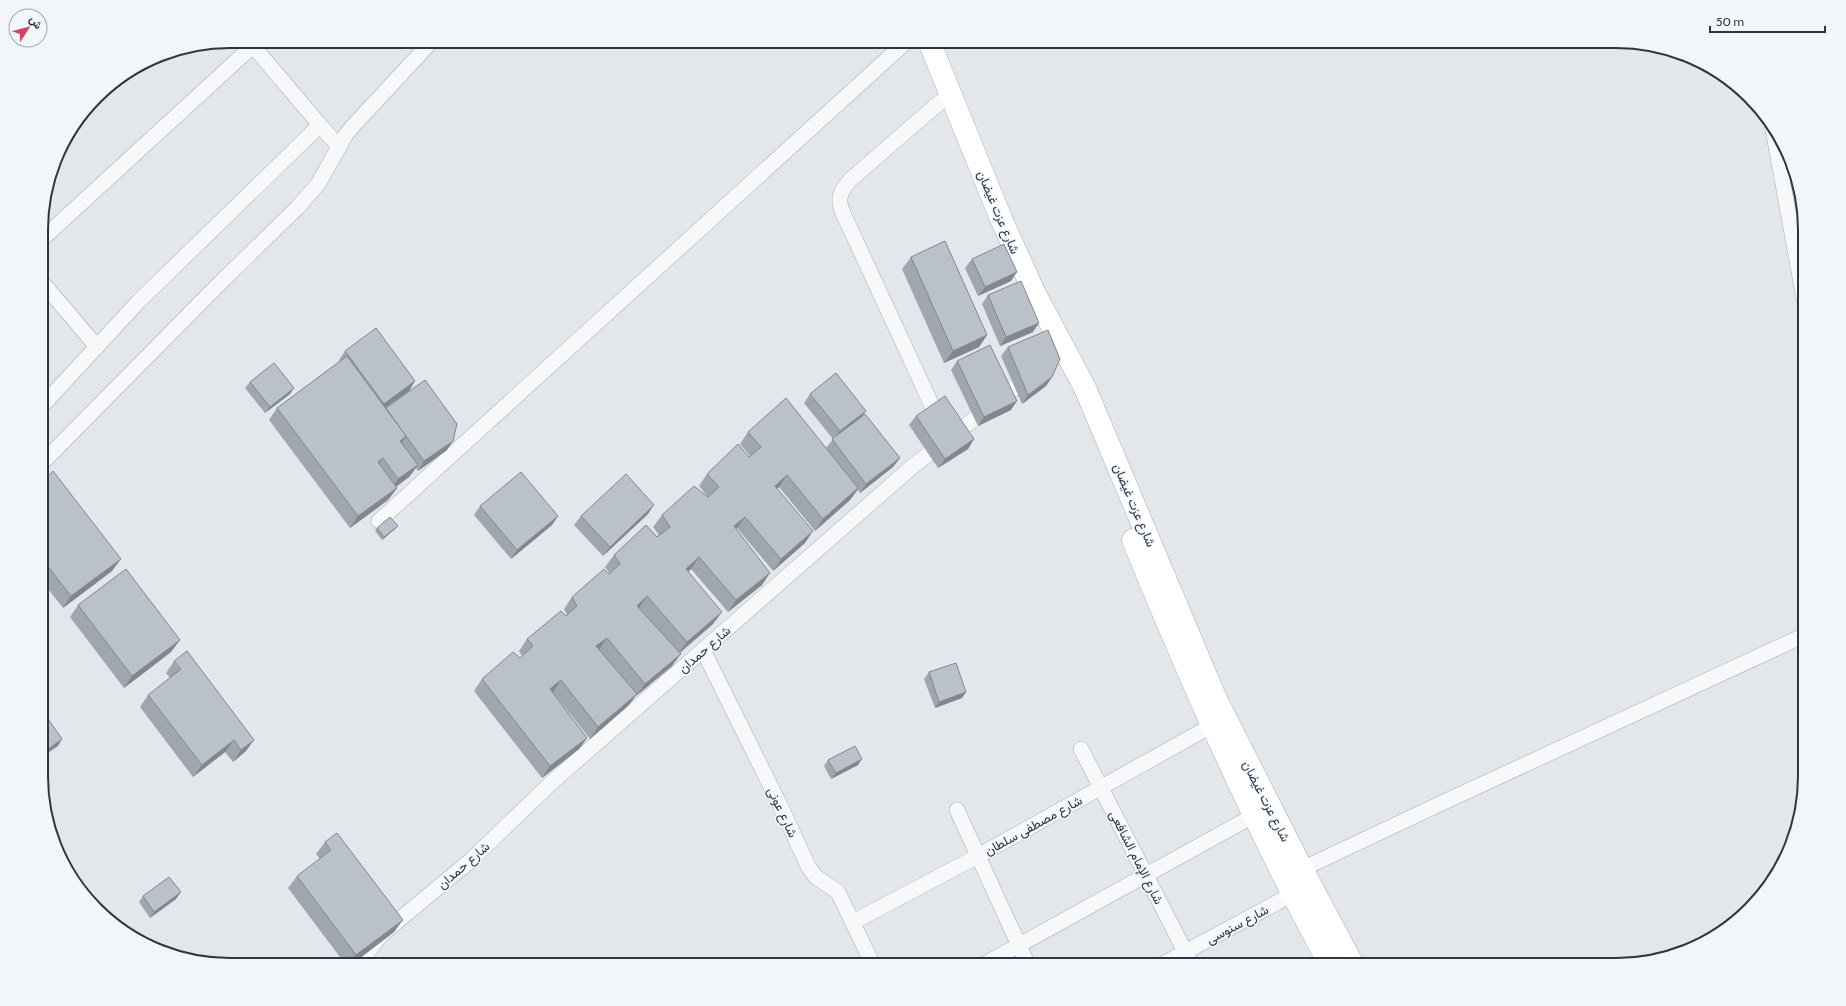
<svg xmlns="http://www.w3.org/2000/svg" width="1846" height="1006" viewBox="0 0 1846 1006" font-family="Cabin,Vazirmatn,sans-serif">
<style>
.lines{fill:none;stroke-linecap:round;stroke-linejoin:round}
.street-casing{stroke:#a7aeb7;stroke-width:16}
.secondary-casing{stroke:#a7aeb7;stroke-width:23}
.street{stroke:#f6f8fa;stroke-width:15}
.secondary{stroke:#fff;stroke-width:22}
.wall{fill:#a0a6af}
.shaded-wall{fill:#82878e}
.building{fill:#bac1cb;stroke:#82878e}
.labels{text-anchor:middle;stroke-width:3;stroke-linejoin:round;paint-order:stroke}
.street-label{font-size:13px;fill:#293646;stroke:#f3f6f9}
.rim{fill:none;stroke:#293646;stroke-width:2}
</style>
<rect width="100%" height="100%" fill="#e3e7ec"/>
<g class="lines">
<defs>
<g id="street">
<polyline points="253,46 320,125"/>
<polyline points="1772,124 1804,299"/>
<polyline points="41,240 258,41"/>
<polyline points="42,282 97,347"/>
<polyline points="42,406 139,301 320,125 339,147"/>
<path d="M940,423l-98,-212c-5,-14 -1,-20 8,-31l90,-78"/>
<polyline points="42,463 221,282 298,207 318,184 345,136 352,127 432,41"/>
<polyline points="379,521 907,41"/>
<polyline points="703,650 780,805 809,868 816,877 838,892 873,965"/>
<polyline points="1081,749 1192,965"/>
<polyline points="957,810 1028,965"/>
<polyline points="1302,869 1444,802 1805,635"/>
<polyline points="853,922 978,856 1211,726"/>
<polyline points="357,965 382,934 470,861 550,784 913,466 1030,376"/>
<polyline points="983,965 1253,816"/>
<polyline points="1161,965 1293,894"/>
</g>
<g id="secondary">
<polyline points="929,41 1002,221 1035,294 1085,388 1216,699 1302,869 1353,965"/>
<path d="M1133,540c59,145 122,287 197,425"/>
</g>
</defs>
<use href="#street" class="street-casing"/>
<use href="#secondary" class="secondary-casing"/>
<use href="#street" class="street"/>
<use href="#secondary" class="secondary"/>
</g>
<g class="wall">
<polygon points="911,257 987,335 979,347 944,363 902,269"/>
<polygon points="972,259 1011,281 978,296 965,268"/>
<polygon points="988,295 1033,332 1000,346 982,304"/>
<polygon points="1008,347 1052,377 1046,386 1022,404 1001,356"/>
<polygon points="345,351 415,381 409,391 385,408 447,450 418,471 416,468 409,477 396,487 397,488 388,500 350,528 269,420 277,408 340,361 339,360"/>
<polygon points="957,361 1011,410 978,426 951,370"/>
<polygon points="250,382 290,394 265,413 245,388"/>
<polygon points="810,394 862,416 900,458 893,467 860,493 858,490 850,500 815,531 779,487 777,489 805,543 773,571 737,528 736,529 762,585 728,612 691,569 688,572 713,624 680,653 672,666 636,696 636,695 628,706 590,739 553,692 587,738 579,749 542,778 474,691 482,679 520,658 522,656 519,651 527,639 567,615 564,609 572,597 610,574 605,567 614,555 659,535 653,527 662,515 708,497 699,486 707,474 750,456 740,444 748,432 826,448 833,439 804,403"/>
<polygon points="916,416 974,439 968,449 938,468 909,425"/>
<polygon points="42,483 112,571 63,608 42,581"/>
<polygon points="480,506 558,516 552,525 511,559 474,515"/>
<polygon points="648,514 603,556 574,525 581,516"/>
<polygon points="398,526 395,529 382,540 375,531 377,528"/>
<polygon points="78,605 171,652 124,688 70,617"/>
<polygon points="174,661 246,751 233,762 225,752 193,777 140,707 148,695 170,678 166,673"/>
<polygon points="929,672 966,692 962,698 935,708 924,679"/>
<polygon points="828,760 858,765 831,779 824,766"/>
<polygon points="325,842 394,932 351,965 346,965 288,888 297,876 320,859 316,854"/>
<polygon points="143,896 176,899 150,918 139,902"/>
</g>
<g class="shaded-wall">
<polygon points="1017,272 1011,281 978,296 985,287"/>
<polygon points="1039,323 1033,332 1000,346 1006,337"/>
<polygon points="987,335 979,347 944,363 953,351"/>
<polygon points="1052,377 1046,386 1022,404 1028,395"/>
<polygon points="415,381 409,391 378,413 384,404"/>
<polygon points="294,388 290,394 265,413 270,407"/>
<polygon points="1017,401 1011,410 978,426 984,417"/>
<polygon points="866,411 859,420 834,440 840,431"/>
<polygon points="406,436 398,448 400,441"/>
<polygon points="974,439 968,449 938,468 945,459"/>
<polygon points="453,441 447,450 418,471 424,461"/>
<polygon points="383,458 375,470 378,462"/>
<polygon points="900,458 893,467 860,493 866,484"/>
<polygon points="418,465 409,477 390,491 398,479"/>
<polygon points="787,475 779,487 766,498 775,486"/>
<polygon points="397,488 388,500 350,528 358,516"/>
<polygon points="858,488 850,500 815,531 823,519"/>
<polygon points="654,505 648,514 603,556 610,547"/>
<polygon points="558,516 552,525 511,559 517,550"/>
<polygon points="745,517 737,528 725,538 734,526"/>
<polygon points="398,526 395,529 382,540 384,537"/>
<polygon points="813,531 805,543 773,571 781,559"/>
<polygon points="699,557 691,569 678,581 686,569"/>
<polygon points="121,559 112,571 63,608 71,596"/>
<polygon points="770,573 762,585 728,612 736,600"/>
<polygon points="647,596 639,608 629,618 637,606"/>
<polygon points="722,612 713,624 678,654 687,642"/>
<polygon points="607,638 599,650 596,646"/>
<polygon points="180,640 171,652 124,688 132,676"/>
<polygon points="681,654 672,666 636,696 645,684"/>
<polygon points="561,680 553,692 550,689"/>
<polygon points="966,692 962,698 935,708 939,702"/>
<polygon points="637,694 628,706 590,739 598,727"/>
<polygon points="587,738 579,749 542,778 550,766"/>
<polygon points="62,739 58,746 43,756 43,753"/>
<polygon points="234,740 225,752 193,777 202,765"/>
<polygon points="254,740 246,751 233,762 241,750"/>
<polygon points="862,759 858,765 831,779 836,773"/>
<polygon points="181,892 176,899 150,918 154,912"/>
<polygon points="403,920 394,932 351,965 349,965 356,955"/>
</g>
<g class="building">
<polygon points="945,241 987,335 953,351 911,257"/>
<polygon points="1004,244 1017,272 985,287 972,259"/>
<polygon points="1021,281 1039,323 1006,337 988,295"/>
<polygon points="376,328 415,381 384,404 345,351"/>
<polygon points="1048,330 1060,359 1052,377 1028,395 1008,347"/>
<polygon points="990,345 1017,401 984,417 957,361"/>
<polygon points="347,356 406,436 400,441 418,465 398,479 383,458 378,462 397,488 358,516 277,408"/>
<polygon points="274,363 294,388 270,407 250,382"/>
<polygon points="836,373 866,411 840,431 810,394"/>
<polygon points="425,380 457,424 453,441 424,461 386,408"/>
<polygon points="945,396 974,439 945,459 916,416"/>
<polygon points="786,398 858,488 823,519 787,475 775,486 813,531 781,559 745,517 734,526 770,573 736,600 699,557 686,569 722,612 687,642 647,596 637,606 681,654 645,684 607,638 596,646 637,694 598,727 561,680 550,689 587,738 550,766 482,679 513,652 520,658 533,646 527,639 561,611 566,616 577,606 572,597 604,569 609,574 620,564 614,555 646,525 657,537 670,527 662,515 694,486 708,497 719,487 707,474 738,444 749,457 761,447 748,432"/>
<polygon points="865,414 900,458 866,484 832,439"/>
<polygon points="53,471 121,559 71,596 42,559 42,483"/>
<polygon points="521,472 558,516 517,550 480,506"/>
<polygon points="626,474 654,505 610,547 581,516"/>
<polygon points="390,517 398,526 384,537 377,528"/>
<polygon points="126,569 180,640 132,676 78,605"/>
<polygon points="187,651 254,740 241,750 234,740 202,765 148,695 181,669 174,661"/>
<polygon points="956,663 966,692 939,702 929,672"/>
<polygon points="48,719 62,739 43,753 42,723"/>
<polygon points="855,746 862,759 836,773 828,760"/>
<polygon points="337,833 403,920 356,955 297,876 331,850 325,842"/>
<polygon points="169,877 181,892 154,912 143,896"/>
</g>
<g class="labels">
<g class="street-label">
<text transform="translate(999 212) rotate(67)" y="5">شارع عزت غيضان</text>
<text transform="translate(1135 505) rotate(67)" y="5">شارع عزت غيضان</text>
<text transform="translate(704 649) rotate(-41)" y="5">شارع حمدان</text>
<text transform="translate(1267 801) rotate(63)" y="5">شارع عزت غيضان</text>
<text transform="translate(783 812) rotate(65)" y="5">شارع عونى</text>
<text transform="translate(1033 825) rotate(-29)" y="5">شارع مصطفى سلطان</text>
<text transform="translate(1137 857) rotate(63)" y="5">شارع الإمام الشافعى</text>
<text transform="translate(463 865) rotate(-41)" y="5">شارع حمدان</text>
<text transform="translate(1237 924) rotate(-28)" y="5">شارع سنوسى</text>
</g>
</g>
<path d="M0 0H1846V1006H0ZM230 48H1616A182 182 0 0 1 1798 230V776A182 182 0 0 1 1616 958H230A182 182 0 0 1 48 776V230A182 182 0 0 1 230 48Z" fill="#f3f6f9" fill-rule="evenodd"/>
<path class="rim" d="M230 48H1616A182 182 0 0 1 1798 230V776A182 182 0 0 1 1616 958H230A182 182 0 0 1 48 776V230A182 182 0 0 1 230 48Z"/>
<g transform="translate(28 28) rotate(54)"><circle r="19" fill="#f3f6f9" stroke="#a2a9b1"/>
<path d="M0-3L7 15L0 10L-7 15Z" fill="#d94064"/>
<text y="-6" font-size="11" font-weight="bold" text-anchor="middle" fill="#293646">ش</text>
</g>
<path d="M1710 26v6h115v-6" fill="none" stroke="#293646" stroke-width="2"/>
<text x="1716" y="26" font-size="12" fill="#293646" stroke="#f3f6f9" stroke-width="3" paint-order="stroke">50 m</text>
</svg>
